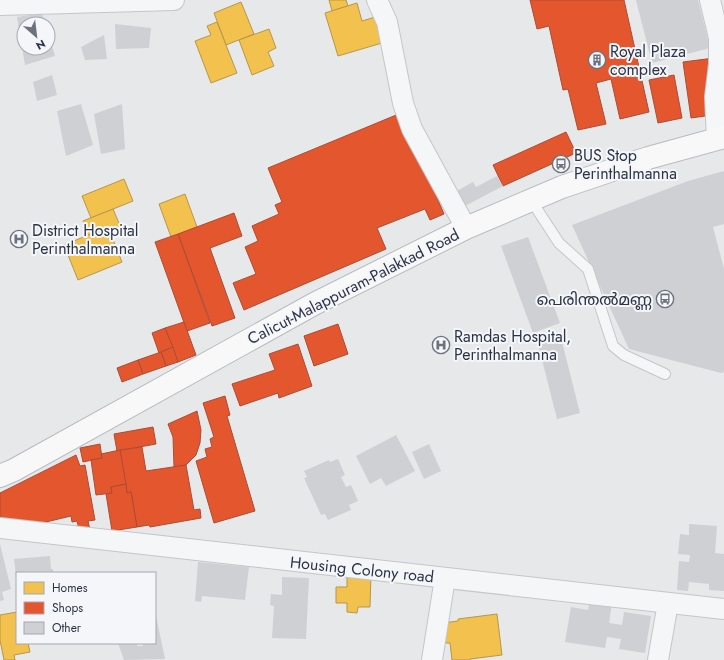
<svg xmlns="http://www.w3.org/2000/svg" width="724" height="660" viewBox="0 0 724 660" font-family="Jost,'Noto Sans Malayalam',sans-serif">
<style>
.homes{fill:#f2c14e;stroke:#b6974b}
.shops{fill:#e4572e;stroke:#ac4c35}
.building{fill:#ced0d3}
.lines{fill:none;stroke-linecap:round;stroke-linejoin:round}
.service-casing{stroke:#c4c6c8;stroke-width:12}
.minor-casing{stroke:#c4c6c8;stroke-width:22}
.trunk-casing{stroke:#b8bbbf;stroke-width:24}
.service{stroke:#f5f6f7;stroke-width:10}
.minor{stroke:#f5f6f7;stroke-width:20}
.trunk{stroke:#f8f8f8;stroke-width:22}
.labels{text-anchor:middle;stroke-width:4;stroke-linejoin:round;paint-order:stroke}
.poi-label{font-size:16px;fill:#2b3445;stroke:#f4f6f9;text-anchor:start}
.street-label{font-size:16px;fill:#2b3445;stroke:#f4f6f9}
</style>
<rect width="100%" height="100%" fill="#e6e8ea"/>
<g class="homes">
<polygon points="329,0 346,0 348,6 332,11"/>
<polygon points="241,2 254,34 226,45 214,13"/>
<polygon points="357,3 362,21 375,17 382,43 338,56 325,13"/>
<polygon points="217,22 237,73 211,83 195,41 211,35 207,26"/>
<polygon points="269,29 276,48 268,52 274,66 252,75 239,40"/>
<polygon points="124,179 133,201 91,218 82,196"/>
<polygon points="185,194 197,227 171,237 159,204"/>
<polygon points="113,209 121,228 110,232 108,227 88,235 83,221"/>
<polygon points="108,227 122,262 78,280 64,245"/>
<polygon points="347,573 371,574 370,607 358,607 357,613 347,612 347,603 336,603 336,587 347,587"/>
<polygon points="17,612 17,643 28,643 30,652 14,655 15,660 4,660 0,640 0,615"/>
<polygon points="497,614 502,655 470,659 470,660 452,660 450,643 445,643 443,623 458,621 458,619"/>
</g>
<g class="shops">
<polygon points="530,0 624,0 649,112 620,119 611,79 596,83 606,124 578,130 568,89 563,90 549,26 537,29"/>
<polygon points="714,58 712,115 691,118 683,62"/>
<polygon points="674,75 682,118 658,123 649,80"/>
<polygon points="401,113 444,214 430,220 425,209 377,228 386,249 244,310 233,283 256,274 245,247 258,241 252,226 279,214 275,205 282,202 268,168"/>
<polygon points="566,132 576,153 503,186 493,165"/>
<polygon points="234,213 242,236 210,248 235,318 212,326 178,234"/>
<polygon points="178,234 210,323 187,331 155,242"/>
<polygon points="184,322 196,355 178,362 165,328"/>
<polygon points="338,324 348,354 314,366 304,336"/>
<polygon points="165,328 173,347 159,353 152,333"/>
<polygon points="298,344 312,386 279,398 278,393 240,406 232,384 275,370 269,354"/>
<polygon points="173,347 178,362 166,366 161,352"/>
<polygon points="161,352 166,366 143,374 138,360"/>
<polygon points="138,360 143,374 122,382 117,368"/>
<polygon points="225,396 230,415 227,416 255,511 214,523 196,461 207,457 205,449 212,447 210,439 214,437 203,403"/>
<polygon points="197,411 201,430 200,443 196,455 186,465 174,467 173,437 168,424"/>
<polygon points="153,427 156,444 117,451 114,434"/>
<polygon points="100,444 102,458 83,462 80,448"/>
<polygon points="142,447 146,471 186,465 194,510 200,509 201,518 150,527 149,525 137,527 131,492 127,493 120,450"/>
<polygon points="120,450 126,484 111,487 112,493 96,495 91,460 102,458 101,454"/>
<polygon points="76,455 80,466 85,465 95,520 88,521 90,530 79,530 77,521 72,522 71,516 25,527 0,524 0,493"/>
<polygon points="126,484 127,493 131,492 137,527 112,531 106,494 112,493 111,487"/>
</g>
<g class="building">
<polygon points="636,0 698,0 710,48 652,63"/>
<polygon points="42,13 45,24 24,24 24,48 48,48 48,33 55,56 25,65 17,17"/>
<polygon points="115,24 151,28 149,48 116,49"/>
<polygon points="104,35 107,59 85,60 81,47"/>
<polygon points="52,75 57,95 37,101 33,82"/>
<polygon points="81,104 93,145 66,156 57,111"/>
<polygon points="122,104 125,149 101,154 94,114"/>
<polygon points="724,171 724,224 713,227 724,269 724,372 721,373 629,349 572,225 688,181"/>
<polygon points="497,176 503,186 463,207 455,192 473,182 476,187"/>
<polygon points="528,237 560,323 533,333 501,246"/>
<polygon points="560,334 580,413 557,419 537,340"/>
<polygon points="396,435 415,471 386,486 381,478 370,484 356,456"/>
<polygon points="429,444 441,471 424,479 412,452"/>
<polygon points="338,459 345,475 341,477 346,487 351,485 358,501 349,505 351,510 328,520 325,514 321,515 304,478 307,477 304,471 329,460 330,462"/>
<polygon points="689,524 717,526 715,553 724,554 724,591 709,590 709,584 689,582 688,591 677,590 679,561 689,562 690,555 678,554 680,534 689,535"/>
<polygon points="0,544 11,589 2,592 4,600 0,601"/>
<polygon points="50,556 51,569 53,569 53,573 17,573 17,576 16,576 14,559"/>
<polygon points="198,562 249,567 245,600 202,596 201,602 195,601"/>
<polygon points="282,577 309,578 306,639 272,638 274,606 270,605 271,594 282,595"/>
<polygon points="590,600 612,603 609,623 622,625 624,612 651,616 645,653 619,649 621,639 607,637 605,648 565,642 571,607 588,610"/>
<polygon points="155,611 165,659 124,660 118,643 137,643 137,646 143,646 142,643 155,643"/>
</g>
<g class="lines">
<defs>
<polyline id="service" points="531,200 559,243 588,269 613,346 624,355 665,374"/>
<g id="minor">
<polyline points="377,0 387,22 403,103 412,129 466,228"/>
<polyline points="710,0 719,38 719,64 715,97 717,139"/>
<polyline points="0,5 174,0"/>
<polyline points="0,528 724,609"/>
<polyline points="432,660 445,578"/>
<polyline points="658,660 668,603"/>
</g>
<polyline id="trunk" points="0,476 14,470 314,304 466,228 562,187 648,158 724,137"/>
</defs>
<use href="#service" class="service-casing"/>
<use href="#minor" class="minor-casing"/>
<use href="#trunk" class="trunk-casing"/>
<use href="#service" class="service"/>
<use href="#minor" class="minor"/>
<use href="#trunk" class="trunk"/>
</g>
<defs>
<symbol id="building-ring" viewBox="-11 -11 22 22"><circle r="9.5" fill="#f4f6f9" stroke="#6c737f" stroke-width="1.5"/><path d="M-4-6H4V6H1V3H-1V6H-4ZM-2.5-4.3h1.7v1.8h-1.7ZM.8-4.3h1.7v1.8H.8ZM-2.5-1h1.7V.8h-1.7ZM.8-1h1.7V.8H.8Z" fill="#6c737f"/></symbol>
<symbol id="bus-ring" viewBox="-11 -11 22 22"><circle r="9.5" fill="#f4f6f9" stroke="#6c737f" stroke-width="1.5"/><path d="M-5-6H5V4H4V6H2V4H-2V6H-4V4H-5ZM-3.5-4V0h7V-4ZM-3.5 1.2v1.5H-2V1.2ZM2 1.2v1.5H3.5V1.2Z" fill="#6c737f"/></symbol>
<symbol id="hospital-ring" viewBox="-11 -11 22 22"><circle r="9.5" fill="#f4f6f9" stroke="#6c737f" stroke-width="1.5"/><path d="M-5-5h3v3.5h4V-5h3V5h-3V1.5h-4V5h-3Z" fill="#6c737f"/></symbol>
</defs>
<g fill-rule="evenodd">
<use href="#building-ring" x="587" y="50" width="20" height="20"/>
<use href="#bus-ring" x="551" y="154" width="20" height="20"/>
<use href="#hospital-ring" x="9" y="229" width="20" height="20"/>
<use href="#bus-ring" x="655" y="289" width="20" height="20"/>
<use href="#hospital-ring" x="431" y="335" width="20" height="20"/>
</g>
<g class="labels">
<g class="poi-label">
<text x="610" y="57">Royal Plaza<tspan x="610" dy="18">complex</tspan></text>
<text x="574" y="161">BUS Stop<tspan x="574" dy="18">Perinthalmanna</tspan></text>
<text x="32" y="236">District Hospital<tspan x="32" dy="18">Perinthalmanna</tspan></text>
<text x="652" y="305" text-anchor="end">പെരിന്തൽമണ്ണ</text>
<text x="454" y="342">Ramdas Hospital,<tspan x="454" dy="18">Perinthalmanna</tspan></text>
</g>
<g class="street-label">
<text transform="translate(353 286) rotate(-27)" y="6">Calicut-Malappuram-Palakkad Road</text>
<text transform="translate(362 569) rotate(6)" y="6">Housing Colony road</text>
</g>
</g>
<rect x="16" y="572" width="140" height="72" fill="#f4f6f9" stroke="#a4a8b1"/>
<rect x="24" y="582" width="20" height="12" fill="#f2c14e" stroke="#a4a8b1"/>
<text x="52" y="592" font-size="12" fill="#2b3445">Homes</text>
<rect x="24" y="602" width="20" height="12" fill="#e4572e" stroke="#a4a8b1"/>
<text x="52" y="612" font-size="12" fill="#2b3445">Shops</text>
<rect x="24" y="622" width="20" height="12" fill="#ced0d3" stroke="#a4a8b1"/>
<text x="52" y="632" font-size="12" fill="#2b3445">Other</text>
<g transform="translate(36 36) rotate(152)"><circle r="19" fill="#f4f6f9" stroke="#a4a8b1"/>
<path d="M0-3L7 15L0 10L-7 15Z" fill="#6c737f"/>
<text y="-6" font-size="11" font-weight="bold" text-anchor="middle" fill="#2b3445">N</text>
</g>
</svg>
